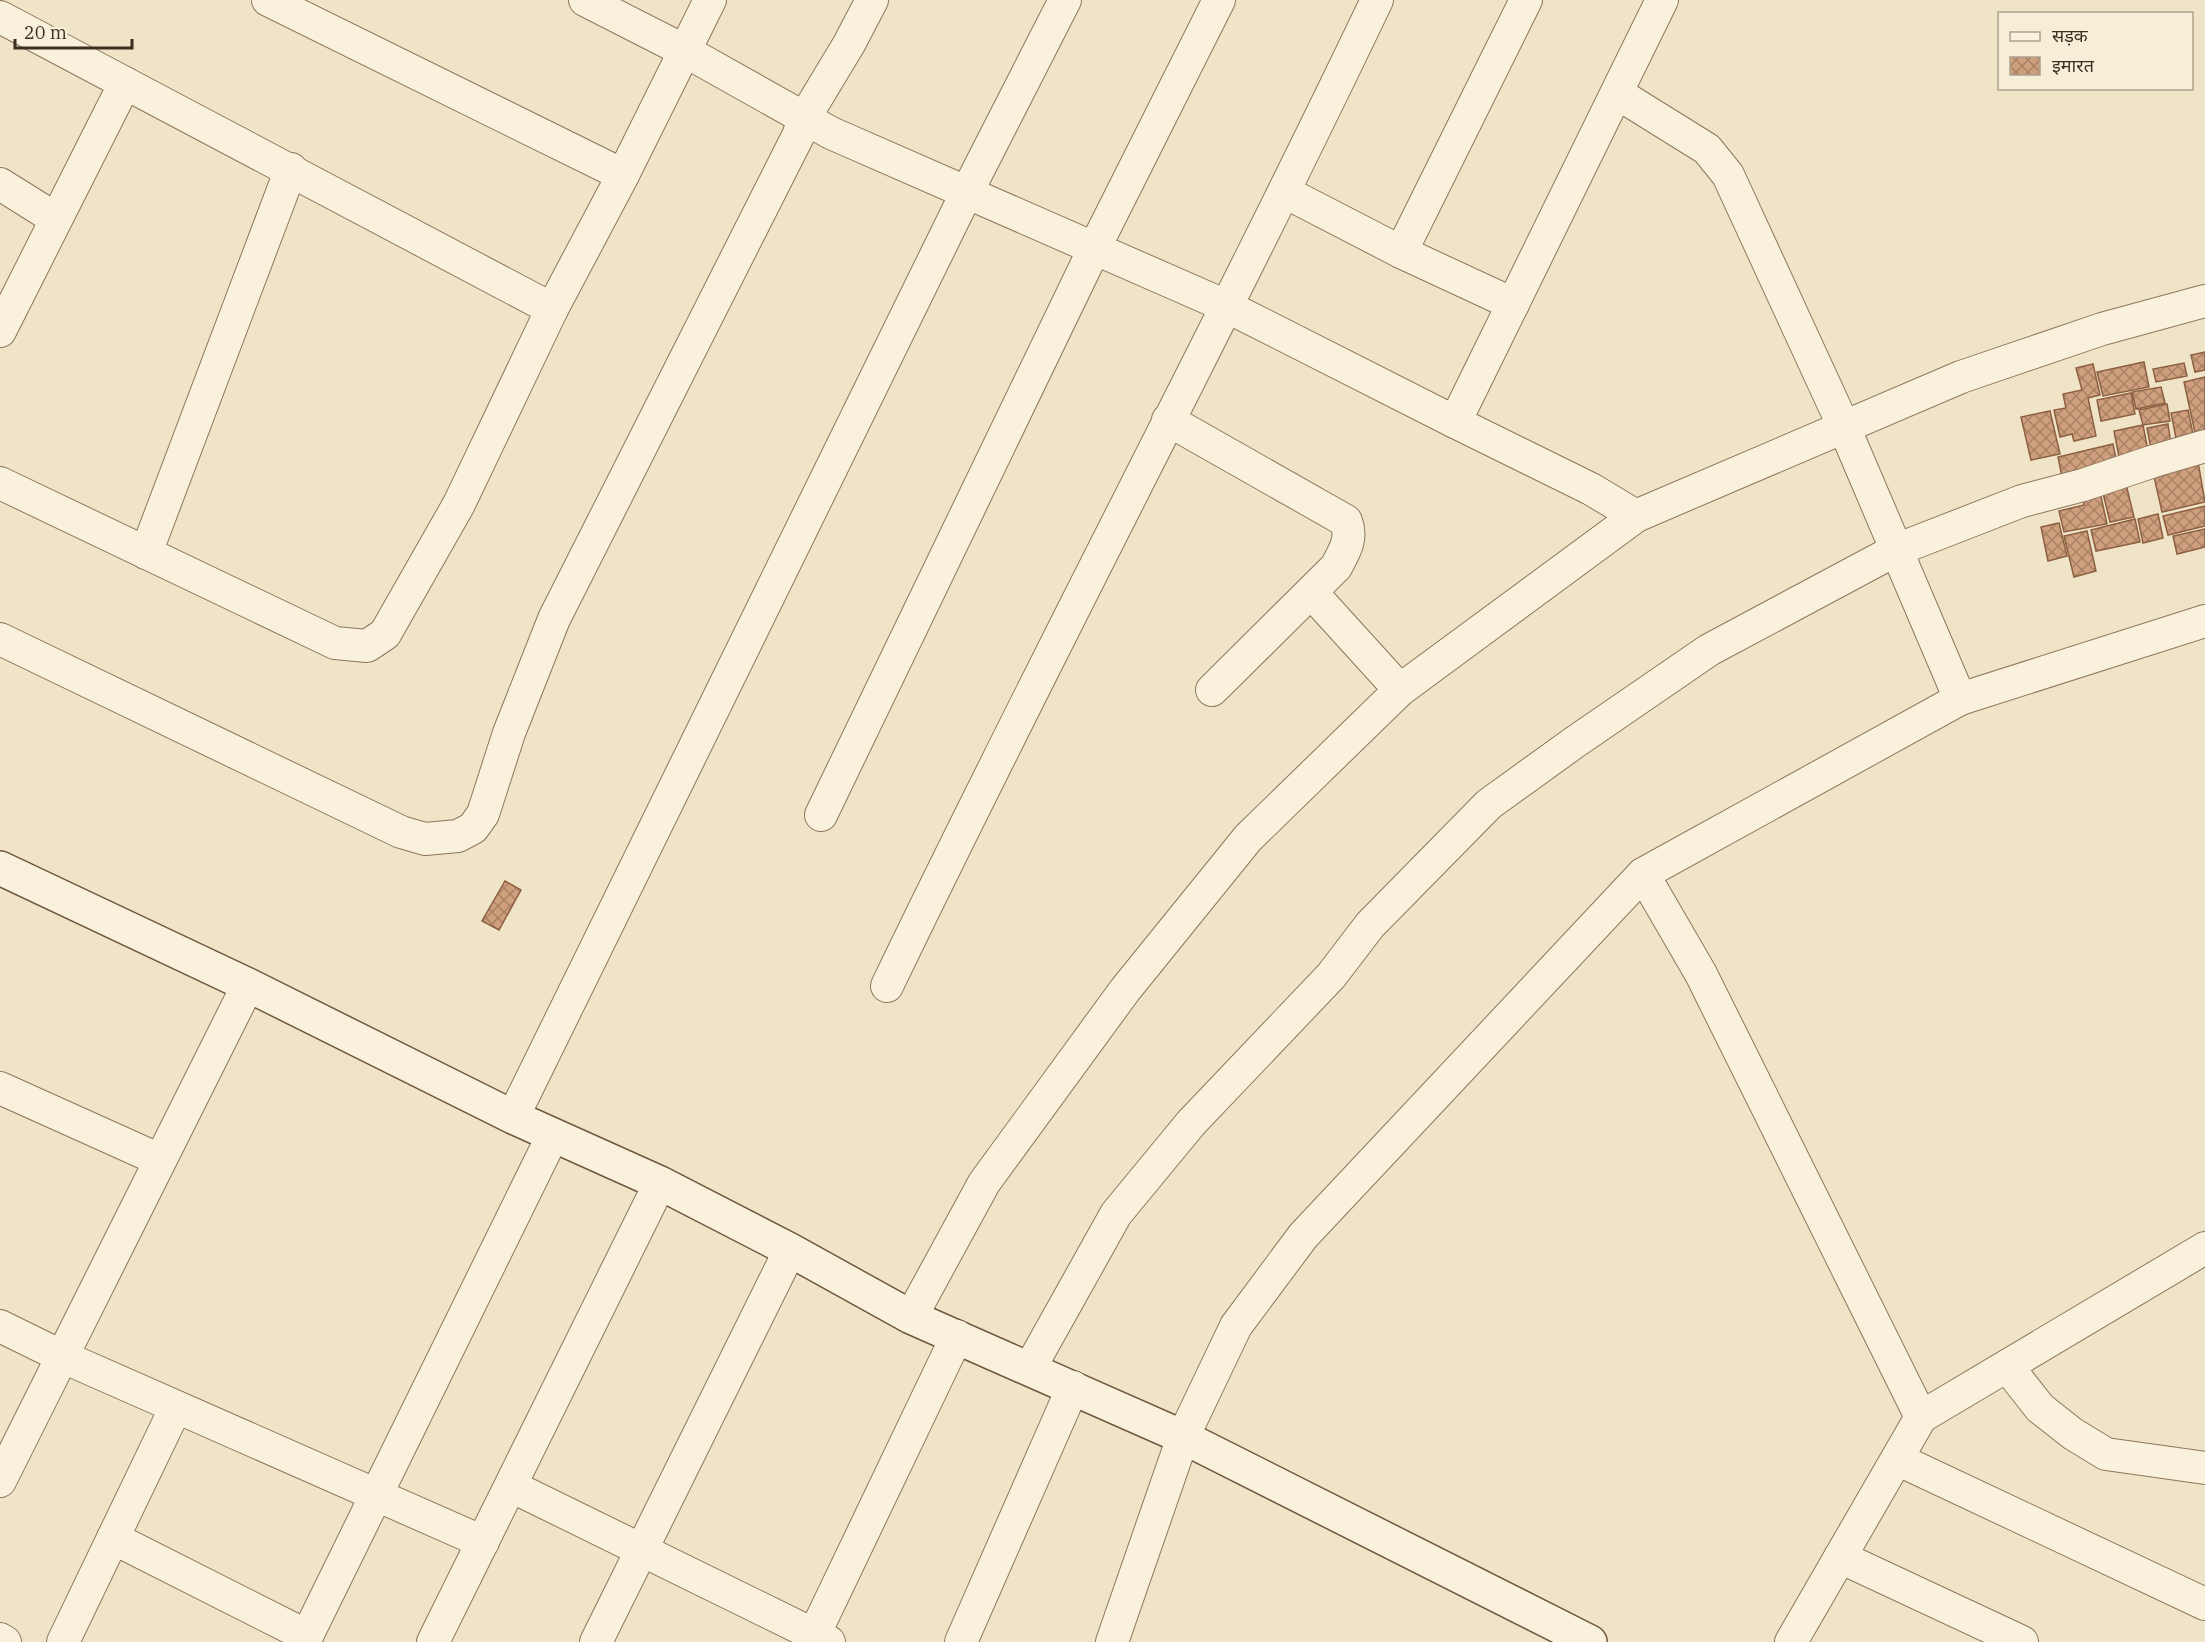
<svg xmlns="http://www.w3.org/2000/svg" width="2205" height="1642" viewBox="0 0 2205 1642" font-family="'IBM Plex Serif','Noto Sans Devanagari',serif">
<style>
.building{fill:url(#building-cross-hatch);stroke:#8d5f41;stroke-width:1.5}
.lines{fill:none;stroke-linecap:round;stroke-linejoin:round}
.street-casing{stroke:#8d765c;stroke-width:34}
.secondary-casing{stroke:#6f573f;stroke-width:36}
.street{stroke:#faf1dc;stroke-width:32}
.secondary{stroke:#faf1dc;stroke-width:33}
</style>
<defs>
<pattern id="building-cross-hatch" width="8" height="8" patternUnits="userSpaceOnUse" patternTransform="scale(1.5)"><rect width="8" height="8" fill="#cf9f7d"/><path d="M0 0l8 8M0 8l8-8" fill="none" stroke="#a98266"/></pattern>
</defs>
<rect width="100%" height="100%" fill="#f0e4c8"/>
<g class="building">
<polygon points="2205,352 2205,370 2195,372 2191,355"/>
<polygon points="2144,362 2149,387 2103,396 2097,372"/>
<polygon points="2184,363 2187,376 2156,382 2153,369"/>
<polygon points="2093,364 2100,395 2088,398 2096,436 2074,441 2072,434 2060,437 2054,410 2066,408 2063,394 2082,390 2076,368"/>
<polygon points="2205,377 2205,441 2197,442 2184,382"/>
<polygon points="2161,387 2165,403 2136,409 2132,392"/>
<polygon points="2131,393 2135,414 2101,421 2097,400"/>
<polygon points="2167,404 2170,421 2143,425 2139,410"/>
<polygon points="2188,410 2194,439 2177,443 2171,413"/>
<polygon points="2050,411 2060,454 2031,460 2021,417"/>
<polygon points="2168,424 2172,451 2152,454 2147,428"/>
<polygon points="2143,425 2149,456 2120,462 2114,431"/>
<polygon points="2113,444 2118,469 2063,482 2058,457"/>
<polygon points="2198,462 2205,502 2162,512 2153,472"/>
<polygon points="2126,484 2134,517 2110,522 2102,489"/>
<polygon points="2100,492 2107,524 2064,532 2059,511 2084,505 2082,496"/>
<polygon points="2205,506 2205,526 2168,535 2163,516"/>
<polygon points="2158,514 2163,538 2143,543 2138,519"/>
<polygon points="2135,519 2140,542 2096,551 2091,530"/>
<polygon points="2059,523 2067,556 2048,561 2041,527"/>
<polygon points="2205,529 2205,547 2177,554 2173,536"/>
<polygon points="2087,531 2096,571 2074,577 2064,536"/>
<polygon points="505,881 521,890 499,930 482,921"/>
</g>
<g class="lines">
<defs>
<g id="street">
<polyline points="268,0 623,175"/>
<polyline points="585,0 685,51 831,133 1226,306 1455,422"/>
<polyline points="0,17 552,309"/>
<polyline points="1617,93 1707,149 1728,175 1844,427 1960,699"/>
<polyline points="0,184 56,219"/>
<polyline points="1285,192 1401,252"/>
<polyline points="1513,304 1401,252 1526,0"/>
<polyline points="0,331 125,83"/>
<path d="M1168,420l178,101c7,18 -2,31 -10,46l-124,123"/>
<polyline points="0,483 335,643 367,646 385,634 459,504 552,309 623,175 710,0"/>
<polyline points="1636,516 1591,489 1455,422 1662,0"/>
<polyline points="146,553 291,169"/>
<polyline points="1311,592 1400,690"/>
<polyline points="0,639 401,832 425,839 458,836 473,828 483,814 509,733 554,619 798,136 805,117 849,44 872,0"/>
<polyline points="821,815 1095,247 1219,0"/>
<polyline points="1643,874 1701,974 1921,1417"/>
<path d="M887,986c159,-331 332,-655 490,-986"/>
<polyline points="0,1088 160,1160"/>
<polyline points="513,1117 966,194 1065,0"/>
<polyline points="911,1317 984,1183 1125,990 1248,838 1400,690 1636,516 1961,377 2102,329 2205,301"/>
<polyline points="0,1326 61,1356 483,1542"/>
<polyline points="2007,1366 2040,1408 2073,1434 2106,1454 2205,1468"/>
<polyline points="1030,1368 1116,1214 1191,1123 1331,976 1370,925 1489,804 1575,742 1709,650 1896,550 2022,501 2083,485 2154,461 2205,446"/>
<polyline points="1897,1459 2205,1604"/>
<polyline points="0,1481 248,985"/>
<polyline points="511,1486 829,1642"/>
<polyline points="113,1538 307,1636"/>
<polyline points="1840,1557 2022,1642"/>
<polyline points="814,1635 957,1336"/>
<polyline points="0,1639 5,1642"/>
<polyline points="63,1642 176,1407"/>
<polyline points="304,1642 553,1135"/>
<polyline points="433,1642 660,1183"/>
<polyline points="596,1642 790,1250"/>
<polyline points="961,1642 1073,1387"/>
<polyline points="1112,1642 1183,1437 1236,1326 1303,1236 1643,874 1960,699 2205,621"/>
<polyline points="1791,1642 1921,1417 2205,1248"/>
</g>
<polyline id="secondary" points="0,868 248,985 513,1117 660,1183 790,1250 911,1317 1183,1437 1590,1642"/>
</defs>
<use href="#street" class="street-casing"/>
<use href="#secondary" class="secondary-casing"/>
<use href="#street" class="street"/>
<use href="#secondary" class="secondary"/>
</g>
<rect x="1998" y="12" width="195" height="78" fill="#f7eed8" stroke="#ada18e" stroke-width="1.5"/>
<rect x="2010" y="32" width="30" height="9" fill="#faf1dc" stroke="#ada18e" stroke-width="1.5"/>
<text x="2052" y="42" font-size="18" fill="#3d2e20">सड़क</text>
<rect x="2010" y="57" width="30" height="18" fill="url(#building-cross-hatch)" stroke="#ada18e" stroke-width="1.5"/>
<text x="2052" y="72" font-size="18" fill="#3d2e20">इमारत</text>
<path d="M15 39v9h117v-9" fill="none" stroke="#3d2e20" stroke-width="3"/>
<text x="24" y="39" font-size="18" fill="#3d2e20" stroke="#f7eed8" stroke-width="4.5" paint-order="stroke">20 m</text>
</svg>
